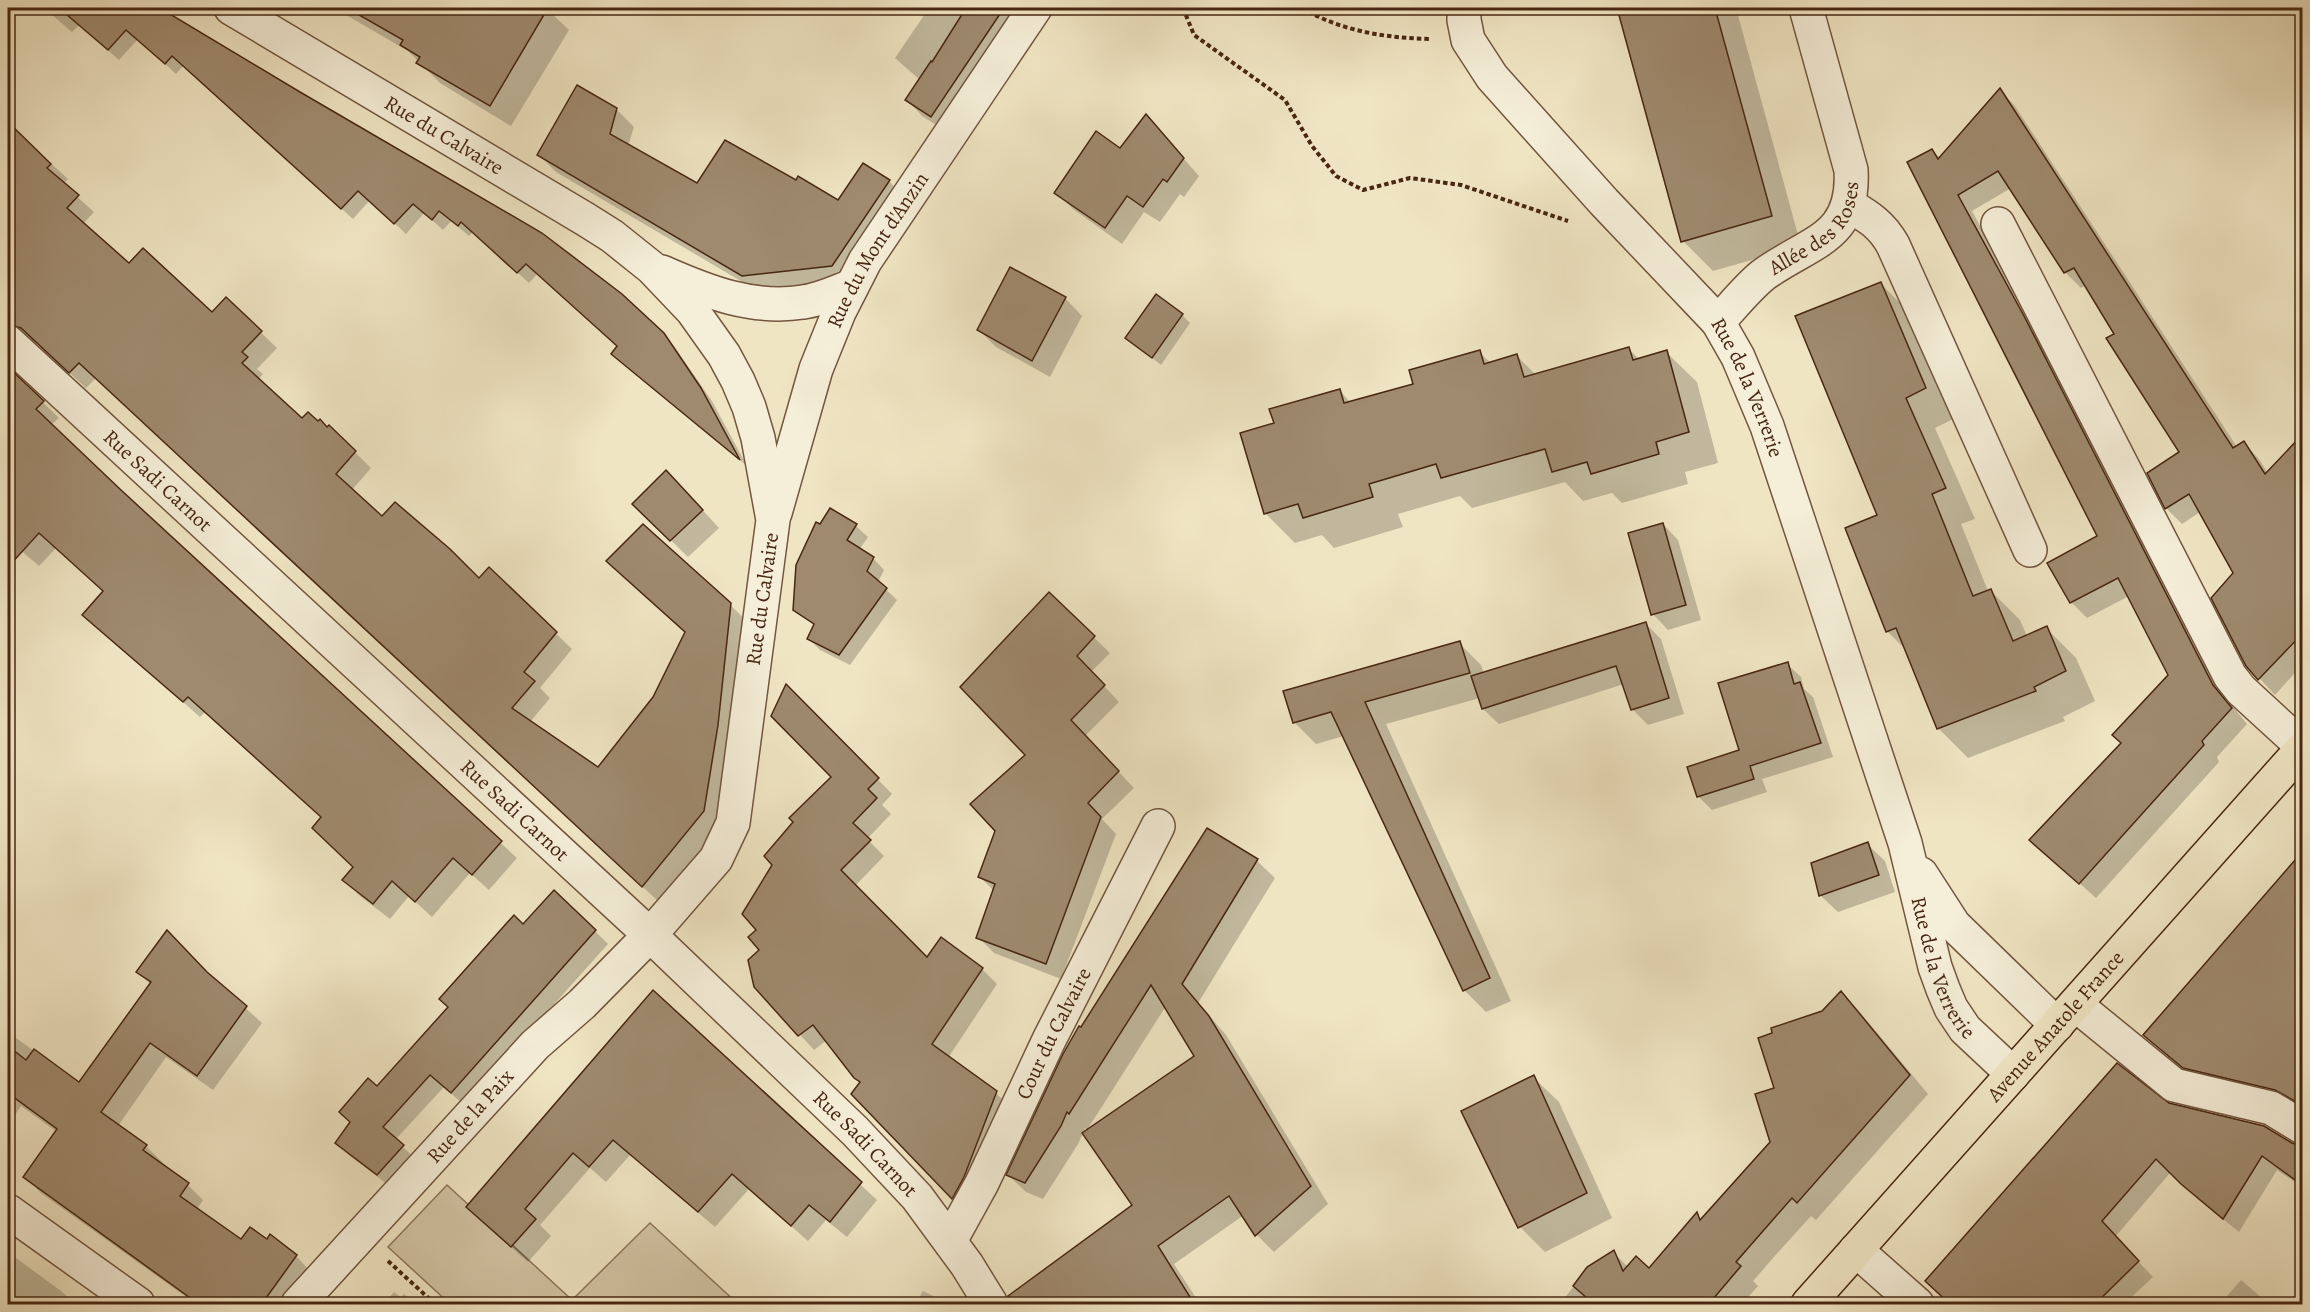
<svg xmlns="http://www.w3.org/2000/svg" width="2310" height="1312" viewBox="0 0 2310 1312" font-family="Alegreya,serif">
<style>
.green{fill:#d3c5a5;stroke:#8e765c;stroke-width:1.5}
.shadow{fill:#0003}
.building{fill:#9f8a6e;stroke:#482712;stroke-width:1.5}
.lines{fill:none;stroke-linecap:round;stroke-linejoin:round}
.minor-casing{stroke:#72563e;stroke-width:36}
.major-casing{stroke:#482712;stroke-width:36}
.path{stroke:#482712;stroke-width:4;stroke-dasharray:4.5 3;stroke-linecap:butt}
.minor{stroke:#f5eed8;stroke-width:33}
.major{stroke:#f0e5c3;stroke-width:33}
.labels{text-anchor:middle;stroke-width:6;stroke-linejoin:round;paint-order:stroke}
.street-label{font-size:21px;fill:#482712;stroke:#f5eed8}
</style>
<rect width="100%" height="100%" fill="#f0e5c3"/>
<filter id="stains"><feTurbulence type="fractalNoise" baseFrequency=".00333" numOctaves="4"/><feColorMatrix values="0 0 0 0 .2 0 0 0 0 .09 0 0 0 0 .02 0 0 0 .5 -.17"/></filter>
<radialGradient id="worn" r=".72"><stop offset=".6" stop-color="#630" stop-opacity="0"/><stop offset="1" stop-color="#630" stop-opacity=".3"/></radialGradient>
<polygon class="green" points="447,1185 572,1300 650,1223 738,1304 450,1304 388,1247"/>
<g class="shadow">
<polygon points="8,8 18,8 8,19"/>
<polygon points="44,8 155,8 541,234 621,295 674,346 712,401 747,466 623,364 613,353 619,347 537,274 529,283 473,232 469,236 451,221 443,230 424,213 406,234 370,200 353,219 183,66 176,74 138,39 119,60 79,25 72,32"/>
<polygon points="334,8 546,8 569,30 511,126 440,83 408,51"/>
<polygon points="845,8 854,8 852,12"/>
<polygon points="929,8 1030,8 947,132 922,116 907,100 920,80 895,58"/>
<polygon points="1619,8 1736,8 1801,246 1713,271 1683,241"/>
<polygon points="2000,90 2015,106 2237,447 2244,443 2259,459 2268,473 2299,441 2302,444 2302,665 2275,695 2247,665 2235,573 2200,512 2182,524 2166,508 2181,452 2086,285 2081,288 2065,272 2011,188 1972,211 2039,333 2229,702 2247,724 2217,757 2219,762 2096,898 2031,840 2123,744 2169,675 2129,596 2087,618 2071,602 2099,537 1932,151 1940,158"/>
<polygon points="616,109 634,127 628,146 697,185 796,182 839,202 889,181 906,199 850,282 761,293 556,172 539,155"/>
<polygon points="1146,116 1199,176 1184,197 1180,194 1160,222 1144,212 1122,244 1073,209 1056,192 1121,150"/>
<polygon points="8,124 68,179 63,184 94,212 83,224 129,265 212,314 226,299 277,348 257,369 263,374 258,380 302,420 327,429 329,427 371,468 352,490 382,519 479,580 489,569 572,649 540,688 550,698 530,722 599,770 729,604 746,620 719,828 659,902 96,378 86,388 38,344 29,339 8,351"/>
<polygon points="1881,284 1911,314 1955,418 1935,428 1975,519 1961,524 1988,591 1990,590 2020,620 2027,636 2046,628 2076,658 2095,701 2063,717 2065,721 1968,758 1938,728 1907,651 1887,631 1879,516"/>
<polygon points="1065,298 1082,316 1050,377 996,347 979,330"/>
<polygon points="1182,315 1190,323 1161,365 1127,338"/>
<polygon points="1629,349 1639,359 1666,352 1697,382 1718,463 1685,472 1688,484 1622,503 1612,493 1583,501 1565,482 1472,508 1460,496 1398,514 1403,527 1334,548 1322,535 1295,543 1265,513 1276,424 1340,391 1351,403 1414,385 1479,352 1491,363 1517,356 1536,375"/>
<polygon points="8,368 59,418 51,425 517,858 489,890 470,873 432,917 409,896 390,919 360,896 344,880 355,868 322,818 205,712 200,717 84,615 105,592 56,548 39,566 18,548 16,551 8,543"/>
<polygon points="684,490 719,528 688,557 634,504"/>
<polygon points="830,510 856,526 868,537 859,550 873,558 884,570 878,582 897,600 850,665 820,650 809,639 815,626 794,609 820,526"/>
<polygon points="1663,524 1678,540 1701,620 1668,630 1653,614"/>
<polygon points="1049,594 1110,653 1091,672 1119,702 1085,736 1134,788 1102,819 1116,834 1061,979 994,953 978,937 994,891 980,877 1027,755"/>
<polygon points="1646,624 1661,639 1684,714 1648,725 1632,709 1624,684 1499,724 1483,709 1480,698 1386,724 1511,1001 1486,1012 1464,990 1344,736 1316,744 1294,722 1459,643 1481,665 1484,674"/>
<polygon points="1787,664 1801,677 1804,689 1813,697 1833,757 1762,779 1767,792 1712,810 1698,796 1740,751"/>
<polygon points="787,687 892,794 882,805 891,814 867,839 884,856 855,886 928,959 982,969 997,984 948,1058 996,1093 1011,1108 967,1213 853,1094 861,1083 827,1040 814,1050 755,986 762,951 758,930 834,777"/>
<polygon points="1867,844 1885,861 1895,892 1838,912 1820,895"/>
<polygon points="2302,853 2302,1110 2199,1082 2145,1035"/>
<polygon points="1257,861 1275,878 1198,1003 1226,1035 1328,1204 1274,1252 1257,1235 1244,1215 1174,1264 1200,1304 1011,1304 1135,1206 1196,1057 1166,1006 1087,1130 1085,1128 1078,1144 1043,1199 1026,1192 1008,1175 1082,1029"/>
<polygon points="523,927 595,931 608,944 464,1105 444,1087 395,1140 416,1159 391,1187 350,1156 337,1143 377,1088"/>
<polygon points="138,972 208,974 262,1023 213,1090 166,1057 118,1126 146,1146 162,1162 160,1164 188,1185 203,1200 197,1209 242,1241 267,1241 296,1256 311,1272 288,1304 196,1304 41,1193 25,1177 57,1132 21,1106 8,1125 8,1032 79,1084 151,985"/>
<polygon points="653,992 877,1200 847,1237 826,1220 808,1241 749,1189 715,1227 630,1155 606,1182 590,1168 540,1225 551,1236 528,1262 484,1223"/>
<polygon points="1841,993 1859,1011 1928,1094 1816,1220 1811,1216 1774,1257 1753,1281 1758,1286 1742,1304 1560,1304 1588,1268 1613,1252 1628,1267 1649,1270 1697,1215 1702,1220 1772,1142 1776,1089 1823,1012"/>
<polygon points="1533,1077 1559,1102 1612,1218 1545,1252 1520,1227"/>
<polygon points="2161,1101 2302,1147 2302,1187 2277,1170 2239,1232 2197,1198 2171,1172 2115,1237 2153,1277 2124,1304 1952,1304"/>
<polygon points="8,1252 61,1291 76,1304 8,1304"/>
<polygon points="2241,1280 2269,1304 2220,1304"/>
<polygon points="923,1291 949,1304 915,1304"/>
<polygon points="394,1292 401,1297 404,1294 416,1304 383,1304"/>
</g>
<g class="building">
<polygon points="59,8 160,8 300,92 542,233 622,294 664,333 701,388 740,460 611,354 617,346 526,264 517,273 461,222 458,226 439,211 432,220 413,204 394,224 358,191 341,209 172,56 165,64 126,30 108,50"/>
<polygon points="347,8 548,8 490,106 416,63 420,57 400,45 403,40"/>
<polygon points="966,8 1004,8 931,117 905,100 931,61 932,62"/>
<polygon points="1617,8 1715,8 1772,216 1681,242"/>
<polygon points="577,85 617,108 610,134 697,183 725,140 796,180 798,176 838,200 863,163 890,180 832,266 742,276 537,155"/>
<polygon points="2000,88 2233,448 2244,441 2265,474 2302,435 2302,634 2258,680 2246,666 2211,598 2233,573 2189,494 2165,509 2147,473 2179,452 2106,338 2114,334 2074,268 2064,273 1998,171 1958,195 2024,316 2213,685 2232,708 2202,741 2204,745 2079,884 2029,840 2121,743 2112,735 2168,675 2118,578 2070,603 2047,563 2097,536 1907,162 1932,149 1938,159"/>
<polygon points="1146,114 1184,158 1167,182 1163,179 1143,207 1127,196 1105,228 1054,193 1096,131 1120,148"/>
<polygon points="8,122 51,164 47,168 79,195 67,208 129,263 143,248 212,312 226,297 262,331 242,352 248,357 242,363 302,418 308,412 318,421 320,419 327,427 329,425 356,451 336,474 382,516 395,502 450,549 479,578 489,567 557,632 524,672 535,681 512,708 598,767 653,697 685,632 606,561 643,524 731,603 718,725 704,811 642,887 79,363 69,373 21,328 8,324"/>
<polygon points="1010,267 1066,297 1032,361 977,330"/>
<polygon points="1881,282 1926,388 1906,398 1946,488 1932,494 1973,596 1991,589 2013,641 2047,626 2066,671 2034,687 2036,691 1937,729 1896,628 1886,632 1845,528 1877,515 1795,316"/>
<polygon points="1156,294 1183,314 1152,358 1125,338"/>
<polygon points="1629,347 1633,360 1667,350 1689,432 1656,442 1659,454 1591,474 1587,462 1552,472 1545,449 1441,478 1436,464 1369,484 1373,497 1303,518 1298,504 1264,514 1240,433 1274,423 1269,409 1340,389 1344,403 1413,384 1409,370 1480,350 1484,364 1517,354 1524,377"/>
<polygon points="8,367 44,401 36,409 121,490 502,841 472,875 453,858 415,902 392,881 373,904 342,880 353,867 312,828 321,817 188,697 183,702 82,615 103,591 39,533 8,567"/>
<polygon points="666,470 703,510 670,541 632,504"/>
<polygon points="830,508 857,524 847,540 874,557 867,571 887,588 839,655 807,639 814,624 793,610 796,565 816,522 820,524"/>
<polygon points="1663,523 1686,605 1651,615 1628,533"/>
<polygon points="1049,592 1095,636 1077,656 1105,685 1071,720 1119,771 1088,803 1101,817 1046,964 976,938 995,884 978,877 995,831 970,804 1025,755 960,687"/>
<polygon points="1646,622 1669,698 1631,710 1616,666 1482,709 1471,676"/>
<polygon points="1460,641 1470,673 1365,702 1490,978 1463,991 1331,712 1293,723 1283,691"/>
<polygon points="1788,662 1794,684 1800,682 1821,743 1750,766 1754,779 1697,797 1687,767 1739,750 1718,683"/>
<polygon points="786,684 879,778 868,789 877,798 853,823 871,840 841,870 927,957 941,937 983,968 932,1044 997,1091 964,1177 952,1199 851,1094 860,1082 854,1078 813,1025 798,1036 754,987 748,960 759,950 748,937 756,930 742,914 772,865 764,856 793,822 789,818 831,777 771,716"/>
<polygon points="1207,828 1258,859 1182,984 1209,1016 1311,1186 1255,1236 1229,1196 1158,1246 1195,1305 1010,1305 1008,1296 1132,1205 1082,1133 1194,1056 1151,985 1069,1114 1067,1112 1061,1126 1025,1183 1006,1175 1063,1054 1079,1026 1081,1027"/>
<polygon points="1868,842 1879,875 1819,896 1811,863"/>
<polygon points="2302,852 2302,1105 2275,1090 2183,1068 2143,1035"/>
<polygon points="554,890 596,930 451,1093 430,1075 383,1127 404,1145 377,1175 335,1143 350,1122 339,1112 368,1078 377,1086 448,1007 439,999 514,915 523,924"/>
<polygon points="167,930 207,972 247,1006 197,1076 150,1043 101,1112 147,1145 143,1150 189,1183 180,1196 241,1239 250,1227 267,1239 270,1234 297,1255 261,1305 200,1305 23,1177 57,1129 8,1093 8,1046 26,1060 34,1049 79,1082 151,982 136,972"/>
<polygon points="653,990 862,1182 830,1222 809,1205 791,1226 732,1174 698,1212 613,1140 589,1167 573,1153 525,1209 536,1219 511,1247 466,1207"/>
<polygon points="1841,991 1910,1075 1797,1203 1792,1198 1756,1239 1736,1262 1741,1266 1708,1305 1595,1305 1573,1286 1587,1267 1614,1250 1623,1271 1636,1256 1649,1268 1697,1212 1700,1220 1770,1142 1755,1094 1774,1088 1758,1038 1772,1033 1771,1028 1822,1011"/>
<polygon points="2117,1063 2169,1103 2264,1126 2292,1143 2302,1146 2302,1185 2262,1156 2223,1219 2181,1184 2156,1159 2102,1221 2139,1261 2094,1305 1951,1305 1925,1281"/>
<polygon points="1534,1075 1587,1193 1518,1228 1461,1111"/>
</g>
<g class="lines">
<defs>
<g id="minor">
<path id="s1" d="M231,8l354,211 27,17 40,32 40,42 32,45 14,26 11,26 9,31 15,82 -40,303 -17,36 -66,76 -68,69 -47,41 -237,259"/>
<path id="s2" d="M1464,8v12l4,20 24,37 112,125 114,120 20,35 29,69 138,417 30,124 8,22 8,19 14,21 48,45"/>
<path d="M1849,205c20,12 33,20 44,40l137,305"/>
<polyline points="1998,224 2230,676 2241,690 2302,746"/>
<path d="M662,272c45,20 91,38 141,30 17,-2 33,-10 49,-16"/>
<path id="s3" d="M1718,322c15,-16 28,-33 45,-47 47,-34 92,-36 88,-105l-45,-162"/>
<path id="s4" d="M8,342l642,593 205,196 62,66 50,68 24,39"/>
<path id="s5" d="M775,513l41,-144 23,-57 26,-51 170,-253"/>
<polyline points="1921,874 1954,925 2057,1025"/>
<polyline points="2076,1005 2174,1085 2271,1108 2302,1127"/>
<polyline points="8,1211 138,1304"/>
<path id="s6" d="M950,1241l32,-58 67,-143 109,-214"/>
<polyline points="1856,1250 1917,1304"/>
</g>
<g id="major">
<path id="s7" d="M1808,1304l494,-555"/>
</g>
</defs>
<use href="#minor" class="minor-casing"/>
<use href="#major" class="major-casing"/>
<g class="path">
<polyline points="1183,8 1194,35 1285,100 1312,146 1336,176 1363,190 1410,178 1461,185 1568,221"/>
<path d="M1302,8c39,23 83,30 129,31"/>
<polyline points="388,1261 435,1304"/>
</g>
<use href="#minor" class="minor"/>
<use href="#major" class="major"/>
</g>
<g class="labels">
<g class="street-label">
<text dy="7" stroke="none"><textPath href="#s1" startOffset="248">Rue du Calvaire</textPath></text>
<text dy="7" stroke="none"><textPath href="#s3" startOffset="138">Allée des Roses</textPath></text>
<text dy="7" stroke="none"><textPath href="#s5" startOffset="284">Rue du Mont d'Anzin</textPath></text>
<text dy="7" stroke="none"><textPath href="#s2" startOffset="482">Rue de la Verrerie</textPath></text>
<text dy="7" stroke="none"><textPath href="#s4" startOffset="204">Rue Sadi Carnot</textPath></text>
<text transform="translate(762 599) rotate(-82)" y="7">Rue du Calvaire</text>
<text dy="7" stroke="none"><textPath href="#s4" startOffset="690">Rue Sadi Carnot</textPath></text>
<text dy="7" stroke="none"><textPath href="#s2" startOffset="1095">Rue de la Verrerie</textPath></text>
<text dy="7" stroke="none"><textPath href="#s7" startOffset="372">Avenue Anatole France</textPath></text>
<text dy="7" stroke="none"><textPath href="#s6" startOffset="232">Cour du Calvaire</textPath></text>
<text transform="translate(470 1116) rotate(-48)" y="7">Rue de la Paix</text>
<text dy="7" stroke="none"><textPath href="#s4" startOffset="1174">Rue Sadi Carnot</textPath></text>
</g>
</g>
<rect width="2310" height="1312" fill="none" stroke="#f0e5c3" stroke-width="30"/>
<rect x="9" y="9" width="2292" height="1294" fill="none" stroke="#482712" stroke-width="3"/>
<rect x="15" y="15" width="2280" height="1282" fill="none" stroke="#482712" stroke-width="1.5"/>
<rect width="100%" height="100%" filter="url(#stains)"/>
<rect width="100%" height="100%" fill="url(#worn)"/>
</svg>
